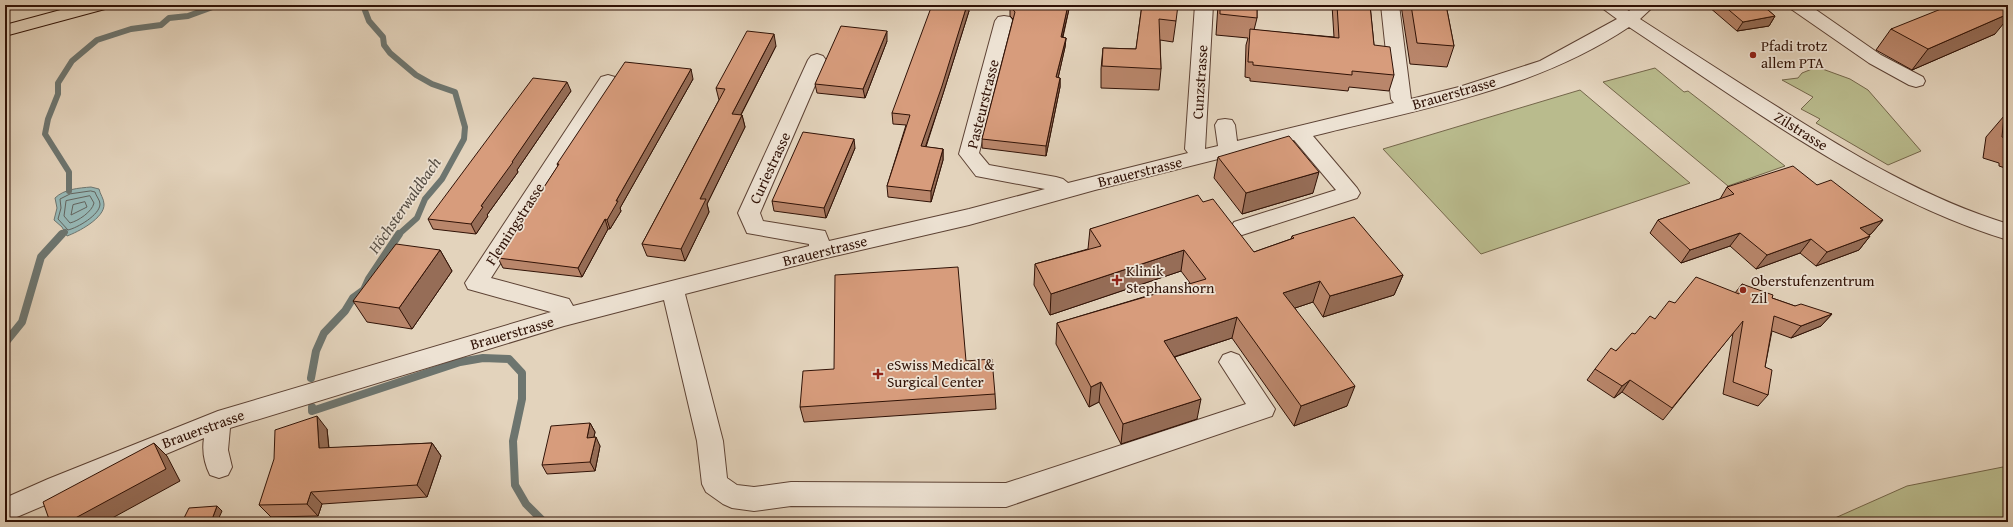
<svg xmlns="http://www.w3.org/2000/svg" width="2013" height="527" viewBox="0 0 2013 527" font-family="'Gentium Book Plus',serif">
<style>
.green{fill:#b9bb8d;stroke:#74664a}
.water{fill:#96b7b5;stroke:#6d756f}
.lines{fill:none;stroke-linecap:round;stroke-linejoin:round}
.shore{stroke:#63645e;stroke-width:1}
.stream-far1{stroke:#6d756f;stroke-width:6}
.stream{stroke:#6d756f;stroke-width:8}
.minor-casing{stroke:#5d4234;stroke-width:2}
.major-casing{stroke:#301206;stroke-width:2}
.minor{fill:#ede2d3;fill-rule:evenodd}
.major{fill:#e3d3bc;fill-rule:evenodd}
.wall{fill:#b9866b;stroke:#301206}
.shaded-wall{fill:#966d57;stroke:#301206}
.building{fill:#d79c7c;stroke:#301206}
.poi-dot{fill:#8f2418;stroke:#ede2d3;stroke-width:1.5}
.labels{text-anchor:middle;stroke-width:3.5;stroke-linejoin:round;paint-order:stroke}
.poi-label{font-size:15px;fill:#301206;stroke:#ede2d3;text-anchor:start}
.street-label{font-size:15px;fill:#301206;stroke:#ede2d3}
.water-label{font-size:16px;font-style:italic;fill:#544c43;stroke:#ede2d3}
</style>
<rect width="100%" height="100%" fill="#e3d3bc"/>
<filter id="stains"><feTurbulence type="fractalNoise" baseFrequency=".005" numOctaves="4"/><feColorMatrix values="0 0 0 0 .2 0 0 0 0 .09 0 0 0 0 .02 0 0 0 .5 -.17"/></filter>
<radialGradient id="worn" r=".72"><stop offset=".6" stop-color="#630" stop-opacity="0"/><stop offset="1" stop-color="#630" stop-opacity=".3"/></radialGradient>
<g class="green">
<polygon points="1817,67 1850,79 1868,90 1921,151 1888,165 1816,123 1820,119 1801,109 1813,97 1782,80 1798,78 1802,73"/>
<polygon points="1655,68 1684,92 1688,91 1785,166 1728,186 1603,82"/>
<polygon points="1580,90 1690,183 1481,254 1383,149"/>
<polygon points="2008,466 2008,522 1826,522 1907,486"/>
</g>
<path class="water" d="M91,187l8,2c1,5 5,10 5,15 1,14 -26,28 -37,32l-5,-9 -8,-7 3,-12 -2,-10c9,-9 24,-10 36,-11z"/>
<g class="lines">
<g class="shore">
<path d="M91,191l4,1c1,4 5,8 5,12 0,11 -23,24 -32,26l-10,-11 3,-11 -1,-9 10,-5z"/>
<path d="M90,196l4,7c-2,9 -16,18 -24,20l-6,-7 2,-15z"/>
<polygon points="85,202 87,207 71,215 73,205"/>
</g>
<g class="stream-far1">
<polyline points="363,5 369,21 383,37 384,45 390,53 416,75 432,84 455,92 465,127 464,139 442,179 425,199 417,218 398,235"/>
<polyline points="69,191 69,172 45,134 48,119 58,94 58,83 72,61 97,40 131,29 161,25 169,18 188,16 218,5"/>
<polyline points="61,235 65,232"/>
</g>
<g class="stream">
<polyline points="5,343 22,322 41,257 62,234"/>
<polyline points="311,378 316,351 324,333 345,311 353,298 364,290 369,279 399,234"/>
<polyline points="312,407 312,411 460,362 483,358 509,359 522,373 522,399 513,441 515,485 526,504 544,522"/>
</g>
<defs>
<g id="minor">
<path d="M1195,5h18l-8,144 13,-3 -3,-21 3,-5 7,-1 7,1 3,5 2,16 157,-38 -3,-4 -10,-94h18l12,94 48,-12 81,-26 77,-42 -19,-14h21l10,6 7,-6h19l-15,14c48,31 96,62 144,92 71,45 143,88 224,113v16c-136,-41 -261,-135 -379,-213 -94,63 -209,82 -316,109l44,52 3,5 -3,5 -115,37 -8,-3 -3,-5 3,-5 102,-32 -42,-50 -199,50 -126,35 -147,34 -137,35 38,147 4,37 10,7 17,2 37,-5 215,1 240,-79 -27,-42 4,-7 8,-3 8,3 36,54 -3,7 -266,91 -215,-1 -37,5 -22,-3 -9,-4 -17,-12 -4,-8 -5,-43 -33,-141 -100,26 -334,102 -2,22 4,17 -4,8 -9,3 -9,-3c-6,-12 -8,-24 -6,-37l-199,84v-24l43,-19 170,-68 333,-99 -83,-23 -3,-6 136,-206 7,-2 7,2 2,4 -126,197 78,21 4,7 236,-60v-2l-62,-11 -9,-20 70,-153 3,-4 6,-2 6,2 3,4 -66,153 3,8 62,10 4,10 140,-32 76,-20 -69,-13 -17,-22 36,-133 3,-4 6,-1 6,1 3,4 -34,132 10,12 67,12 7,2 5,4 120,-30 -3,-4z"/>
<polygon points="1788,5 1809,5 1881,55 1923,77 1925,81 1923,85 1916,87 1909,85 1869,63 1791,9"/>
<polygon points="1987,5 2008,5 2008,11 1990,9"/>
</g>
<polygon id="major" points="79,5 108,5 105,9 5,36 5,25"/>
</defs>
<use href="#minor" class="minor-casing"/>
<use href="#major" class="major-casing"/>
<use href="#minor" class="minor"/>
<use href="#major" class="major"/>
</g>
<g class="wall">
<polygon points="1142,5 1176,21 1173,42 1160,40 1161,69 1159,90 1101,88 1101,69 1103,48 1136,49"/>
<polygon points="1218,5 1257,5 1257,18 1254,30 1334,37 1332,5 1370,5 1374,45 1394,75 1389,91 1349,87 1348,91 1250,81 1250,78 1245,77 1246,45 1248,38 1216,35"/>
<polygon points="1401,5 1446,5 1454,46 1447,67 1410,64"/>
<polygon points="1710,5 1762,5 1775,16 1769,26 1737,31 1709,7"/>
<polygon points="1010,6 1069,9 1063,37 1066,38 1065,47 1058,78 1060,78 1060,87 1046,156 982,148 982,139 1013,19 1010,16"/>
<polygon points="969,11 942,97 926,147 943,149 943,160 931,202 888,197 887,186 906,125 893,124 892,113"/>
<polygon points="1891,29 1995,34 1912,70 1876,50"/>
<polygon points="887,41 865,98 817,93 815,84"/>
<polygon points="776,46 741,115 742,115 745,127 707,204 709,212 685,261 647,256 642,244 719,100 716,88"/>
<polygon points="693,79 620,208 621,211 610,229 608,229 582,277 503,268 498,258 558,166 557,164"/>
<polygon points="571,91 517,170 518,172 487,215 488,216 476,234 433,229 428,219"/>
<polygon points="2004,116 2008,117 2008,169 1999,166 1999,163 1983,158 1986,137"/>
<polygon points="855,148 826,218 774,211 772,201"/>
<polygon points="1218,157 1313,193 1242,214 1214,178"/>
<polygon points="1817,185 1883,220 1871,234 1868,235 1870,236 1859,250 1816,266 1800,253 1756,269 1730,246 1681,263 1650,233 1658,220 1720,199 1727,187"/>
<polygon points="1203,202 1254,252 1291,239 1292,236 1403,275 1394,295 1323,317 1313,302 1295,308 1347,406 1294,426 1232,338 1175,357 1197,419 1121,444 1099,402 1089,407 1056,344 1057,323 1190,283 1181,271 1050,315 1034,285 1035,264 1088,249 1090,229"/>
<polygon points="440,250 452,271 412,329 367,322 353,301"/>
<polygon points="1742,284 1772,298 1795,306 1832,314 1821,326 1791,338 1772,331 1765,367 1768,395 1758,406 1723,394 1733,333 1663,420 1622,392 1614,398 1587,380 1595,369 1635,334 1655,319 1675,303 1735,293"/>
<polygon points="966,361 995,394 996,409 804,422 800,407"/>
<polygon points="590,423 595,432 594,437 600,446 595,471 547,474 542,465"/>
<polygon points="327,429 329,448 432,443 441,456 427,497 322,504 318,516 271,517 259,505"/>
</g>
<g class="shaded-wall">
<polygon points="967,5 969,5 969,11 942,97 922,157 921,146"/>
<polygon points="1068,5 1069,5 1069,9 1060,47 1061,37"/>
<polygon points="2008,14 2008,18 1995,34 1912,70 1928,49"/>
<polygon points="1775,16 1769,26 1737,31 1743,22"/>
<polygon points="887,31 887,41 865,98 863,89"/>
<polygon points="774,34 776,46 735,126 732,114"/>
<polygon points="1066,38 1065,47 1056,87 1056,77"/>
<polygon points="691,69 693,79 620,208 621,211 610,229 607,220 616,201"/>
<polygon points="1060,78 1060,87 1046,156 1046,146"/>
<polygon points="567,82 571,91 517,170 518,172 487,215 488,216 476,234 471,224 481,206"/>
<polygon points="742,115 745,127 707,204 709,212 685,261 681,249 700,199"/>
<polygon points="854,139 855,148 826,218 824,208"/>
<polygon points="943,149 943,160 931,202 931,191"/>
<polygon points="1319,172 1313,193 1242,214 1246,193"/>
<polygon points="605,219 608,229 582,277 578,268"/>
<polygon points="1883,220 1871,234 1849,242 1860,228"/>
<polygon points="1740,233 1730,246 1681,263 1690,250"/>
<polygon points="1870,236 1859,250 1816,266 1827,252"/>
<polygon points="1811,239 1800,253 1756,269 1767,255"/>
<polygon points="440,250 452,271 412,329 399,308"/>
<polygon points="1184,250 1181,271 1050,315 1051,294"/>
<polygon points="1403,275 1394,295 1323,317 1330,296"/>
<polygon points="1320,281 1313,302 1277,314 1283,293"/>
<polygon points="1832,314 1821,326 1791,338 1801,326"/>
<polygon points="1237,317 1232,338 1161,361 1164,341"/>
<polygon points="1630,380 1622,392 1614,398 1622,386"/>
<polygon points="1101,382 1099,402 1089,407 1091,387"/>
<polygon points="1355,386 1347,406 1294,426 1301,406"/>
<polygon points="1201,399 1197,419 1121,444 1123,424"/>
<polygon points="317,416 327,429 330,461 319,448"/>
<polygon points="590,423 595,432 592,446 587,438"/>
<polygon points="596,437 600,446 595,471 590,462"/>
<polygon points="154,443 167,456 180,481 105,522 68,522"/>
<polygon points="432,443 441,456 427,497 417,485"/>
<polygon points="311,492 322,504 318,516 307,504"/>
<polygon points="217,506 222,511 217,522 211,522"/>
</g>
<g class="building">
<polygon points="932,5 967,5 942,86 921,146 943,149 931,191 887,186 910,115 892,113"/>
<polygon points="1011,5 1068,5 1061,37 1066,38 1056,77 1060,78 1046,146 982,139 1015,12 1010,6"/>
<polygon points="1142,5 1178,5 1176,21 1159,19 1161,69 1102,66 1103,48 1136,49"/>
<polygon points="1220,5 1257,5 1257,18 1220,14"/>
<polygon points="1337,5 1370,5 1374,45 1390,47 1394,75 1352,71 1352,75 1253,65 1253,62 1248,62 1250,29 1339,38"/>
<polygon points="1411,5 1446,5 1454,46 1417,43"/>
<polygon points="1723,5 1762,5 1775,16 1743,22"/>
<polygon points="1951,5 1997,5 2008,11 2008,14 1928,49 1891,29"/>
<polygon points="841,26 887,31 863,89 815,84"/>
<polygon points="747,31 774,34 732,114 742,115 700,199 706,199 681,249 642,244 725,89 716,88"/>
<polygon points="625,62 691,69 616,201 618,201 607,220 605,219 578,268 498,258 559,164 557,164"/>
<polygon points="533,78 567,82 512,162 513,162 481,206 483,207 471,224 428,219"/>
<polygon points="2004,116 2008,117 2008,139 2002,137"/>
<polygon points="803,132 854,139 824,208 772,201"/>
<polygon points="1289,136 1319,172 1246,193 1218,157"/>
<polygon points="1793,166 1817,185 1831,180 1883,220 1860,228 1870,236 1827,252 1811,239 1767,255 1740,233 1690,250 1658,220 1734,194 1727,187"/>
<polygon points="1198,195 1203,202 1213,199 1254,252 1294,238 1292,236 1354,217 1403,275 1330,296 1320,281 1283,293 1355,386 1301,406 1237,317 1164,341 1201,399 1123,424 1101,382 1091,387 1057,323 1206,279 1184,250 1051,294 1035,264 1101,246 1090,229"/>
<polygon points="396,244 440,250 399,308 353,301"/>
<polygon points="958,267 966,361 992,359 995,394 800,407 803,371 834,369 835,275"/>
<polygon points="1696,277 1739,294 1742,284 1773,295 1772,298 1795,306 1801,304 1832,314 1801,326 1774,316 1765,367 1772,370 1768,395 1733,382 1743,321 1672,408 1630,380 1622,386 1595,369 1611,348 1616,351 1632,333 1635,334 1650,316 1655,319 1669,301 1675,303"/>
<polygon points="317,416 319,448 432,443 417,485 311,492 307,504 259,505 274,459 275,430"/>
<polygon points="590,423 587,438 596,437 590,462 542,465 551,426"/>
<polygon points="154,443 166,469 68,522 50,522 43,502"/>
<polygon points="217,506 211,522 182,522 189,508"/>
</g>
<g class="poi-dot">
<circle cx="1753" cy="55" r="4"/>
<path d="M1115 274h4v4h4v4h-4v4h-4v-4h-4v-4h4z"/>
<circle cx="1743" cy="290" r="4"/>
<path d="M876 368h4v4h4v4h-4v4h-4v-4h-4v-4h4z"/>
</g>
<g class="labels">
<g class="poi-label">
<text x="1761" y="51">Pfadi trotz<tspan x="1761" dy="17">allem PTA</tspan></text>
<text x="1126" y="276">Klinik<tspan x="1126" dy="17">Stephanshorn</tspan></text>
<text x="1751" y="286">Oberstufenzentrum<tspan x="1751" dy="17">Zil</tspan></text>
<text x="887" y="370">eSwiss Medical &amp;<tspan x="887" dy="17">Surgical Center</tspan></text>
</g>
<g class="street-label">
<text transform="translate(1200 82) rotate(-86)" y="5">Cunzstrasse</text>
<text transform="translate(1454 93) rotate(-16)" y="5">Brauerstrasse</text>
<text transform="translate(983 104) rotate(-76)" y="5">Pasteurstrasse</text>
<text transform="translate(1801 131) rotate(32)" y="5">Zilstrasse</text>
<text transform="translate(770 168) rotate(-65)" y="5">Curiestrasse</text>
<text transform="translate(1140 172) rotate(-14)" y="5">Brauerstrasse</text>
<text transform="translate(515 224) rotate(-57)" y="5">Flemingstrasse</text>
<text transform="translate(825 251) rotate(-14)" y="5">Brauerstrasse</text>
<text transform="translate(512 333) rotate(-16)" y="5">Brauerstrasse</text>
<text transform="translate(203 429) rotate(-20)" y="5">Brauerstrasse</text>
</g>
<g class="water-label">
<text transform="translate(404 205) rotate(-55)" y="6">Höchsterwaldbach</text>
</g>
</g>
<rect width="2013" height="527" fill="none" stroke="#e3d3bc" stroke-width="20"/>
<rect x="6" y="6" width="2001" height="515" fill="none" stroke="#301206" stroke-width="2"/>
<rect x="10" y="10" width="1993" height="507" fill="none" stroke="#301206"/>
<rect width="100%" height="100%" filter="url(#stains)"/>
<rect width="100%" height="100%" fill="url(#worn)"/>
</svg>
